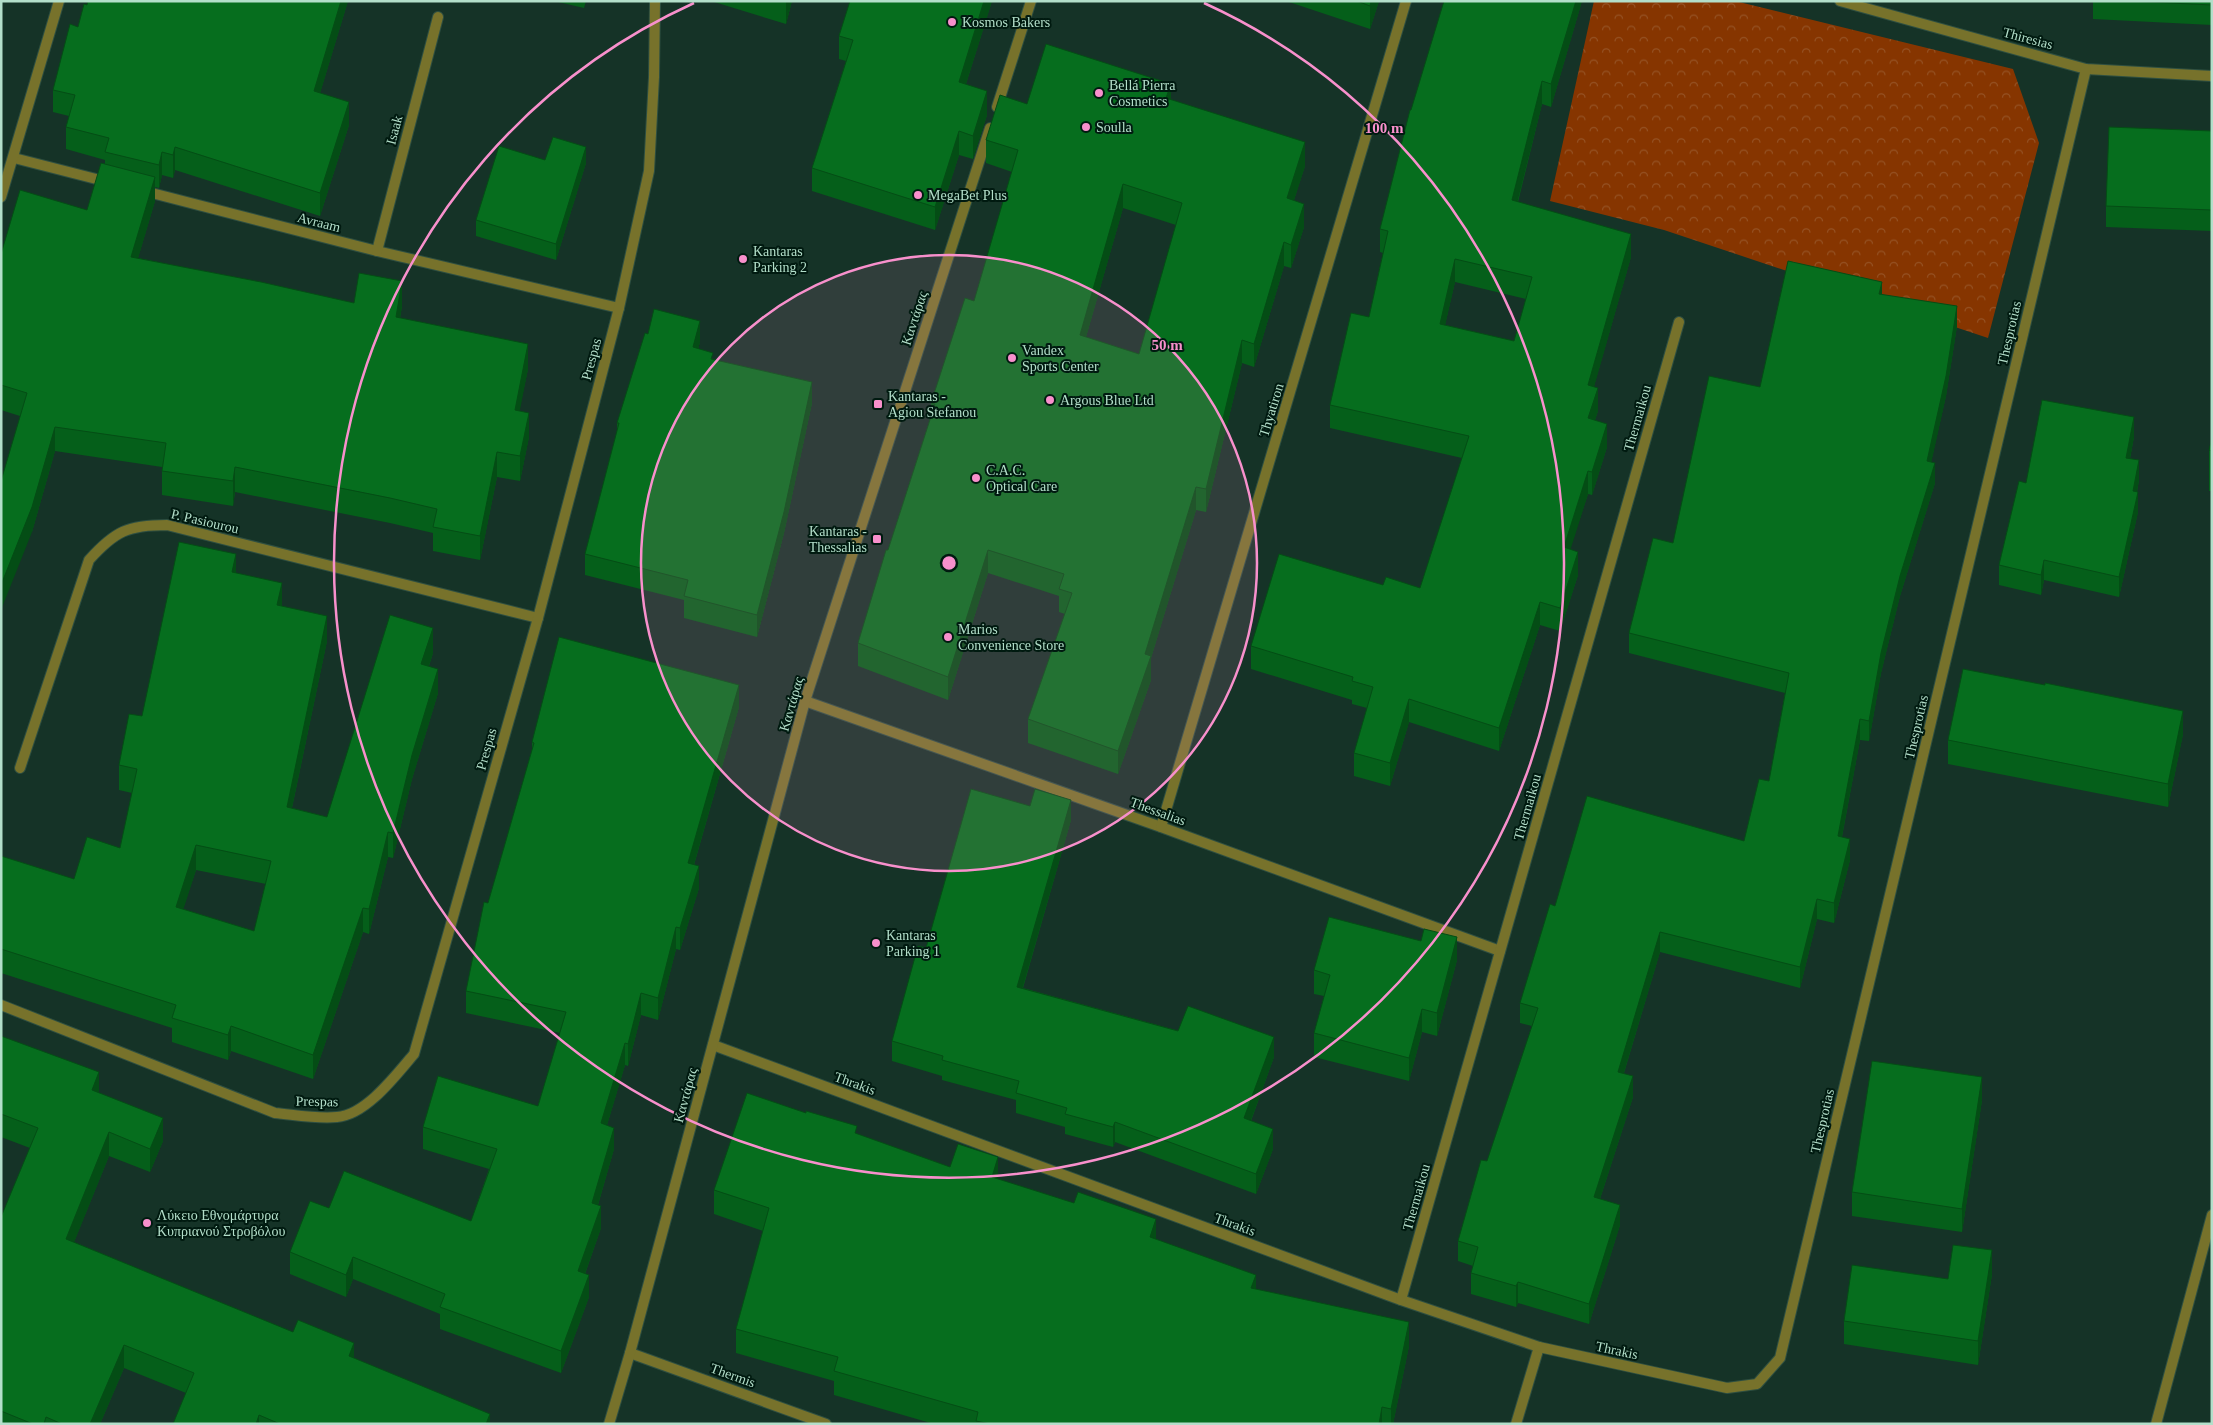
<svg xmlns="http://www.w3.org/2000/svg" width="2213" height="1425" viewBox="0 0 2213 1425" font-family="'Times New Roman',serif">
<style>
.park{fill:url(#park-crowns)}
.lines{fill:none;stroke-linecap:round;stroke-linejoin:round}
.service-casing{stroke:#2e4f41;stroke-width:12}
.minor-casing{stroke:#2e4f41;stroke-width:12}
.tertiary-casing{stroke:#2e4f41;stroke-width:12}
.service{stroke:#77722b;stroke-width:10}
.minor{stroke:#77722b;stroke-width:10}
.tertiary{stroke:#77722b;stroke-width:10}
.wall{fill:#055f1a;fill-rule:evenodd}
.shaded-wall{fill:#044d15}
.building{fill:#066e1e;stroke:#044d15;fill-rule:evenodd}
.ring{fill:none;stroke:#f890cc;stroke-width:2.5}
.poi-dot{fill:#f890cc;stroke:#001a10;stroke-width:2}
.labels{text-anchor:middle;stroke-width:4;stroke-linejoin:round;paint-order:stroke}
.poi-label{font-size:14px;fill:#b3dfca;stroke:#001a10;text-anchor:start}
.street-label{font-size:14px;fill:#b3dfca;stroke:#001a10}
.centre{fill:#f890cc;stroke:#001a10;stroke-width:2.5}
.ring-label{font-size:15px;text-anchor:middle;font-weight:bold;fill:#f890cc;stroke:#001a10;stroke-width:4;stroke-linejoin:round;paint-order:stroke}
</style>
<defs>
<pattern id="park-crowns" width="20" height="18" patternUnits="userSpaceOnUse" patternTransform="scale(1.25)"><rect width="20" height="18" fill="#863500"/><path d="M2 6a3 3 0 1 1 6 0M12 15a3 3 0 1 1 6 0" fill="none" stroke="#955224"/></pattern>
</defs>
<rect width="100%" height="100%" fill="#153327"/>
<polygon class="park" points="1594,1 1735,1 2013,69 2039,143 1988,338 1664,230 1550,201"/>
<g class="lines">
<defs>
<polyline id="service" points="1516,1424 1539,1347"/>
<g id="minor">
<polyline points="1840,1 2086,69 2212,76"/>
<polyline points="14,158 108,182"/>
<polyline points="144,191 377,251 619,308"/>
<polyline points="1,197 59,1"/>
<polyline points="377,251 438,17"/>
<polyline points="805,701 1161,827 1500,951"/>
<path d="M20,768l69,-208c26,-29 39,-35 78,-35l371,93"/>
<polyline points="1161,827 1406,1"/>
<path d="M1,1005l274,108c21,2 42,6 62,4 29,-2 59,-42 77,-63l124,-436 81,-310 30,-137 5,-94 1,-76"/>
<polyline points="713,1045 1401,1300 1539,1347 1727,1388 1757,1384 1780,1358 2086,69"/>
<polyline points="1401,1300 1679,322"/>
<polyline points="630,1353 826,1424"/>
<polyline points="2156,1424 2212,1215"/>
</g>
<g id="tertiary">
<polyline points="997,107 1031,1"/>
<polyline points="609,1424 630,1353 805,701 990,128"/>
</g>
</defs>
<use href="#service" class="service-casing"/>
<use href="#minor" class="minor-casing"/>
<use href="#tertiary" class="tertiary-casing"/>
<use href="#service" class="service"/>
<use href="#minor" class="minor"/>
<use href="#tertiary" class="tertiary"/>
</g>
<g class="wall">
<polygon points="88,1 348,1 320,93 349,125 320,216 175,170 173,178 162,175 159,188 155,187 155,201 138,258 354,303 402,306 400,318 528,369 519,411 529,437 520,481 497,477 480,560 433,551 433,533 390,523 235,492 233,506 162,495 162,467 55,451 32,532 20,416 1,410 1,254 87,210 105,164 105,160 66,149 66,127 69,116 53,112 53,90"/>
<polygon points="554,1 586,1 584,8"/>
<polygon points="711,1 792,1 786,24"/>
<polygon points="850,1 992,1 966,84 987,115 973,159 959,155 935,230 812,191 812,168 846,61 839,59 839,36"/>
<polygon points="1286,1 1379,1 1370,29"/>
<path d="M1582,1l-31,106 -9,-3 -24,98 113,55 -37,129 4,25 -3,9 12,27 -15,48 -4,-1 -18,55 8,26 -18,56 -20,-6 -41,126 -90,-29 -19,64 -36,-10v-23l13,-45 -15,-4v-4l-101,-31v-23l132,-61 37,3 42,-130 -132,-30v-23l39,-88 14,-64 -3,-1v-23l31,-119zM1455,282l71,17 -12,42 -69,-16z"/>
<polygon points="2093,1 2212,1 2212,25 2093,19"/>
<path d="M1171,100l134,66 -11,34 10,27 -13,41 -7,-2 -30,101 -12,-4 -36,149 -10,-2 -45,148v22l-33,94 -90,-31v-24l37,-105 -6,-2v-16l-71,-23 -40,127 -90,-34v-23l73,-227v-13l43,-102 38,-129 -26,-9v-23l41,-36zM1123,208l53,17 -37,129 -53,-17z"/>
<polygon points="2212,131 2212,231 2106,227 2106,206"/>
<polygon points="545,160 586,163 556,260 476,236 476,220"/>
<polygon points="1882,294 1957,326 1946,396 1931,462 1935,483 1900,596 1881,673 1869,741 1860,740 1842,837 1850,860 1834,923 1817,919 1800,988 1660,952 1624,1073 1633,1097 1600,1199 1620,1225 1589,1324 1518,1303 1516,1307 1471,1294 1471,1273 1473,1266 1458,1261 1458,1241 1487,1161 1532,1026 1520,1023 1520,1003 1555,906 1744,841 1769,781 1785,693 1629,653 1629,633 1673,543 1760,387"/>
<polygon points="700,342 698,349 713,359 812,403 784,533 757,637 684,618 684,600 585,575 585,554 617,432 617,423"/>
<polygon points="2134,437 2130,459 2139,480 2137,492 2138,512 2119,597 2044,580 2041,595 1999,585 1999,565 2026,483"/>
<polygon points="2212,438 2212,491 2209,491 2209,450"/>
<path d="M236,573l46,33 45,35 -35,167 35,9 106,-164 -4,13 9,27 -26,86 -19,79 -5,-1 -19,77 -6,-2 -50,147 -82,-28 -3,9 -56,-18v-14l-171,-55v-117l73,23 46,-31 12,-55 -13,-3v-25l23,-49zM196,870l70,14 -12,47 -71,-22z"/>
<polygon points="739,707 694,865 699,888 680,950 676,949 658,1020 641,1015 628,1066 625,1065 607,1125 614,1149 598,1205 601,1228 585,1274 589,1297 561,1373 440,1329 440,1314 353,1279 346,1297 290,1274 290,1252 329,1208 471,1221 489,1169 423,1149 423,1127 538,1106 560,1033 466,1013 466,991 488,903 532,750 532,742"/>
<polygon points="2183,734 2168,807 1948,764 1948,740"/>
<polygon points="1030,806 1071,820 1023,988 1274,1057 1251,1121 1273,1149 1256,1194 1115,1142 1113,1147 1065,1134 1065,1127 1016,1113 1016,1100 942,1080 942,1076 892,1061 892,1041 926,948"/>
<polygon points="1457,960 1437,1036 1422,1032 1409,1081 1314,1057 1314,1033 1324,996 1314,994 1314,970"/>
<polygon points="1,1036 99,1093 163,1141 150,1172 109,1156 74,1242 354,1358 490,1424 173,1424 186,1393 124,1368 100,1424 1,1424 1,1217 30,1148 1,1137"/>
<polygon points="1982,1100 1962,1232 1852,1216 1852,1192"/>
<polygon points="806,1113 857,1134 950,1167 998,1179 1156,1239 1256,1289 1409,1346 1393,1424 934,1424 834,1395 834,1381 736,1353 736,1329 763,1231 714,1214 714,1190"/>
<polygon points="1992,1274 1978,1365 1844,1344 1844,1321 1948,1279"/>
</g>
<g class="shaded-wall">
<polygon points="341,1 348,1 314,113 314,91"/>
<polygon points="786,1 792,1 786,24"/>
<polygon points="984,1 992,1 959,106 959,82"/>
<polygon points="1371,1 1379,1 1370,29 1370,6"/>
<polygon points="1576,1 1582,1 1551,107 1551,84"/>
<polygon points="1542,81 1542,104 1512,223 1512,200"/>
<polygon points="1171,84 1171,107 1166,98"/>
<polygon points="987,91 987,115 973,159 973,136"/>
<polygon points="349,102 349,125 320,216 320,193"/>
<polygon points="959,131 959,155 935,230 935,207"/>
<polygon points="1305,142 1305,166 1287,222 1287,198"/>
<polygon points="175,147 175,170 173,178 173,155"/>
<polygon points="586,147 586,163 556,260 556,244"/>
<polygon points="162,152 162,175 159,188 159,165"/>
<polygon points="155,177 155,201 131,282 131,257"/>
<polygon points="1123,184 1123,208 1080,358 1080,335"/>
<polygon points="1304,204 1304,227 1291,268 1291,245"/>
<polygon points="1631,234 1631,257 1588,408 1588,385"/>
<polygon points="1284,242 1284,266 1254,367 1254,344"/>
<polygon points="1455,259 1455,282 1440,347 1440,324"/>
<polygon points="402,281 402,306 396,342 396,317"/>
<polygon points="1882,282 1882,303 1879,294"/>
<polygon points="1957,306 1957,326 1946,396 1927,482 1927,461"/>
<polygon points="700,321 700,342 693,368 693,347"/>
<polygon points="1242,340 1242,363 1206,512 1206,489"/>
<polygon points="528,344 528,369 515,435 515,410"/>
<polygon points="812,382 812,403 784,533 757,637 757,615"/>
<polygon points="1598,388 1598,411 1588,441 1588,418"/>
<polygon points="529,413 529,437 520,481 520,456"/>
<polygon points="2134,417 2134,437 2126,478 2126,458"/>
<polygon points="1607,424 1607,447 1592,495 1592,472"/>
<polygon points="55,427 55,451 32,532 1,610 1,585"/>
<polygon points="497,452 497,477 480,560 480,536"/>
<polygon points="2139,460 2139,480 2133,512 2133,491"/>
<polygon points="1935,463 1935,483 1900,596 1881,673 1869,741 1869,721 1881,653 1900,576"/>
<polygon points="235,467 235,492 233,506 233,481"/>
<polygon points="1588,471 1588,494 1564,570 1564,547"/>
<polygon points="1196,487 1196,510 1151,658 1151,680 1118,774 1118,751 1145,654"/>
<polygon points="2138,492 2138,512 2119,597 2119,577"/>
<polygon points="988,550 988,573 948,700 948,677"/>
<polygon points="1578,552 1578,575 1560,631 1560,608"/>
<polygon points="236,554 236,579 232,572"/>
<polygon points="2044,560 2044,580 2041,595 2041,575"/>
<polygon points="282,583 282,607 277,605"/>
<polygon points="1540,602 1540,625 1499,751 1499,728"/>
<polygon points="327,616 327,641 287,831 287,807"/>
<polygon points="433,628 433,653 421,689 421,664"/>
<polygon points="438,669 438,693 412,779 393,858 393,833 412,755"/>
<polygon points="739,685 739,707 688,885 688,863"/>
<polygon points="1409,699 1409,722 1390,786 1390,763"/>
<polygon points="2183,711 2183,734 2168,807 2168,784"/>
<polygon points="1860,719 1860,740 1838,857 1838,836"/>
<polygon points="1071,800 1071,820 1017,1007 1017,987"/>
<polygon points="388,832 388,857 369,934 369,909"/>
<polygon points="1850,839 1850,860 1834,923 1834,903"/>
<polygon points="196,845 196,870 176,932 176,907"/>
<polygon points="699,866 699,888 680,950 680,928"/>
<polygon points="1817,899 1817,919 1800,988 1800,967"/>
<polygon points="363,908 363,932 313,1079 313,1055"/>
<polygon points="676,927 676,949 658,1020 658,998"/>
<polygon points="1660,932 1660,952 1618,1092 1618,1072"/>
<polygon points="1457,937 1457,960 1437,1036 1437,1013"/>
<polygon points="641,993 641,1015 628,1066 628,1044"/>
<polygon points="1422,1009 1422,1032 1409,1081 1409,1058"/>
<polygon points="231,1026 231,1051 228,1060 228,1035"/>
<polygon points="1274,1037 1274,1057 1244,1139 1244,1118"/>
<polygon points="625,1043 625,1065 601,1145 601,1123"/>
<polygon points="99,1072 99,1096 92,1090"/>
<polygon points="1633,1076 1633,1097 1594,1217 1594,1197"/>
<polygon points="1982,1077 1982,1100 1962,1232 1962,1209"/>
<polygon points="163,1118 163,1141 150,1172 150,1149"/>
<polygon points="1115,1122 1115,1142 1113,1147 1113,1127"/>
<polygon points="614,1128 614,1149 592,1225 592,1203"/>
<polygon points="1273,1129 1273,1149 1256,1194 1256,1174"/>
<polygon points="109,1132 109,1156 66,1262 66,1239"/>
<polygon points="998,1157 998,1182 992,1177"/>
<polygon points="1620,1205 1620,1225 1589,1324 1589,1304"/>
<polygon points="601,1206 601,1228 578,1293 578,1271"/>
<polygon points="1156,1219 1156,1244 1150,1237"/>
<polygon points="1992,1250 1992,1274 1978,1365 1978,1341"/>
<polygon points="353,1257 353,1279 346,1297 346,1275"/>
<polygon points="589,1275 589,1297 561,1373 561,1351"/>
<polygon points="1256,1275 1256,1300 1251,1288"/>
<polygon points="1518,1282 1518,1303 1516,1307 1516,1286"/>
<polygon points="1409,1322 1409,1346 1393,1424 1391,1424 1391,1409"/>
<polygon points="354,1343 354,1367 349,1356"/>
<polygon points="124,1345 124,1368 100,1424 90,1424"/>
<polygon points="1382,1407 1382,1424 1379,1424"/>
<polygon points="490,1414 490,1424 486,1424"/>
<polygon points="259,1415 259,1424 256,1424"/>
</g>
<g class="building">
<polygon points="88,1 341,1 314,91 349,102 320,193 175,147 173,155 162,152 159,165 105,152 109,138 66,127 75,95 53,90 70,24 78,27 84,4 87,5"/>
<polygon points="850,1 984,1 959,82 987,91 973,136 959,131 935,207 812,168 853,40 839,36"/>
<polygon points="1357,1 1371,1 1370,6"/>
<path d="M1444,1h132l-25,83 -9,-3 -30,119 119,34 -43,151 10,3 -10,30 19,6 -15,48 -4,-1 -24,76 14,5 -18,56 -20,-6 -41,126 -90,-29 -19,64 -36,-10 19,-66 -21,-6 1,-4 -102,-31 28,-92 104,31 3,-8 34,11 49,-152 -139,-31 21,-92 18,4 19,-86 -8,-2 30,-119h1zM1455,259l77,18 -18,64 -74,-17z"/>
<polygon points="2129,1 2212,1 2212,5"/>
<path d="M1046,44l125,40 -5,14 139,44 -18,56 17,6 -13,41 -7,-3 -30,102 -12,-4 -36,149 -10,-2 -51,167 6,2 -33,95 -90,-32 44,-126 -13,-4 5,-15 -76,-24 -40,127 -90,-34 28,-93h2l47,-146 -4,-1 34,-105 9,3 44,-151 -32,-10 14,-45 27,9zM1123,184l59,19 -43,151 -59,-19z"/>
<polygon points="2109,127 2212,131 2212,210 2106,206"/>
<polygon points="553,137 586,147 556,244 476,220 499,146 545,160"/>
<polygon points="101,163 155,177 131,257 261,282 354,303 359,273 402,281 396,317 528,344 515,410 529,413 520,456 497,452 480,536 433,527 437,509 390,498 235,467 233,481 162,471 166,443 55,427 32,507 1,585 1,481 27,393 1,385 1,254 20,190 87,210"/>
<polygon points="1788,261 1882,282 1879,294 1957,306 1946,376 1927,461 1935,463 1900,576 1881,653 1869,721 1860,719 1838,836 1850,839 1834,903 1817,899 1800,967 1660,932 1618,1072 1633,1076 1594,1197 1620,1205 1589,1304 1518,1282 1516,1286 1471,1273 1478,1247 1458,1241 1481,1160 1487,1161 1538,1008 1520,1003 1550,904 1555,906 1587,796 1744,841 1759,779 1769,781 1789,673 1629,633 1653,538 1673,543 1709,376 1760,387"/>
<polygon points="654,309 700,321 693,347 713,353 711,359 812,382 784,512 757,615 684,596 688,580 585,554 619,423 617,423 645,333 648,334"/>
<polygon points="2042,400 2134,417 2126,458 2139,460 2133,491 2138,492 2119,577 2044,560 2041,575 1999,565 2019,481 2026,483"/>
<polygon points="2212,438 2212,451 2209,450"/>
<path d="M179,542l57,12 -4,18 50,11 -5,22 50,11 -40,191 40,10 63,-202 43,13 -12,36 17,5 -26,86 -19,78 -5,-1 -19,77 -6,-1 -50,147 -82,-29 -3,9 -56,-17 4,-13 -175,-56v-93l73,23 13,-42 33,11 17,-79 -18,-4 10,-51 13,2zM196,845l75,16 -17,70 -78,-24z"/>
<polygon points="559,637 739,685 688,863 699,866 680,928 676,927 658,998 641,993 628,1044 625,1043 601,1123 614,1128 592,1203 601,1206 578,1271 589,1275 561,1351 440,1307 445,1294 353,1257 346,1275 290,1252 310,1201 329,1208 344,1171 471,1221 497,1149 423,1127 438,1076 538,1106 566,1012 466,991 484,902 488,903 534,743 532,742"/>
<polygon points="1963,669 2045,685 2045,683 2183,711 2168,784 1948,740"/>
<polygon points="971,789 1030,806 1035,789 1071,800 1017,987 1178,1031 1188,1006 1274,1037 1244,1118 1273,1129 1256,1174 1115,1122 1113,1127 1065,1114 1067,1108 1016,1093 1019,1081 942,1060 943,1056 892,1041 918,946 926,948"/>
<polygon points="1329,917 1421,941 1424,929 1457,937 1437,1013 1422,1009 1409,1058 1314,1033 1330,975 1314,970"/>
<polygon points="1,1036 99,1072 92,1090 163,1118 150,1149 109,1132 66,1239 293,1332 298,1320 354,1343 349,1356 490,1414 486,1424 280,1424 259,1415 256,1424 173,1424 194,1373 124,1345 90,1424 62,1424 46,1417 44,1424 33,1424 1,1411 1,1217 38,1128 1,1114"/>
<polygon points="1872,1061 1982,1077 1962,1209 1852,1192"/>
<polygon points="747,1093 806,1113 806,1111 857,1126 855,1133 950,1167 958,1144 998,1157 992,1177 1074,1203 1078,1192 1156,1219 1150,1237 1256,1275 1251,1288 1409,1322 1391,1409 1382,1407 1379,1424 990,1424 976,1421 978,1412 834,1371 838,1357 736,1329 769,1208 714,1190"/>
<polygon points="1953,1245 1992,1250 1978,1341 1844,1321 1852,1265 1948,1279"/>
</g>
<circle cx="949" cy="563" r="308" fill="#f890cc" fill-opacity=".12"/>
<g class="ring">
<circle cx="949" cy="563" r="308"/>
<path d="M1204 3A615 615 0 1 1 694 3"/>
</g>
<g class="poi-dot">
<circle cx="952" cy="22" r="5"/>
<circle cx="1099" cy="93" r="5"/>
<circle cx="1086" cy="127" r="5"/>
<circle cx="918" cy="195" r="5"/>
<circle cx="743" cy="259" r="5"/>
<circle cx="1012" cy="358" r="5"/>
<circle cx="1050" cy="400" r="5"/>
<rect x="873" y="399" width="10" height="10" rx="2.5"/>
<circle cx="976" cy="478" r="5"/>
<rect x="872" y="534" width="10" height="10" rx="2.5"/>
<circle cx="948" cy="637" r="5"/>
<circle cx="876" cy="943" r="5"/>
<circle cx="147" cy="1223" r="5"/>
</g>
<g class="labels">
<g class="poi-label">
<text x="962" y="27">Kosmos Bakers</text>
<text x="1109" y="90">Bellá Pierra<tspan x="1109" dy="16">Cosmetics</tspan></text>
<text x="1096" y="132">Soulla</text>
<text x="928" y="200">MegaBet Plus</text>
<text x="753" y="256">Kantaras<tspan x="753" dy="16">Parking 2</tspan></text>
<text x="1022" y="355">Vandex<tspan x="1022" dy="16">Sports Center</tspan></text>
<text x="888" y="401">Kantaras -<tspan x="888" dy="16">Agiou Stefanou</tspan></text>
<text x="1060" y="405">Argous Blue Ltd</text>
<text x="986" y="475">C.A.C.<tspan x="986" dy="16">Optical Care</tspan></text>
<text x="867" y="536" text-anchor="end">Kantaras -<tspan x="867" dy="16">Thessalias</tspan></text>
<text x="958" y="634">Marios<tspan x="958" dy="16">Convenience Store</tspan></text>
<text x="886" y="940">Kantaras<tspan x="886" dy="16">Parking 1</tspan></text>
<text x="157" y="1220">Λύκειο Εθνομάρτυρα<tspan x="157" dy="16">Κυπριανού Στροβόλου</tspan></text>
</g>
<g class="street-label">
<text transform="translate(2028 38) rotate(15)" y="5">Thiresias</text>
<text transform="translate(394 130) rotate(-75)" y="5">Isaak</text>
<text transform="translate(319 222) rotate(14)" y="5">Avraam</text>
<text transform="translate(914 318) rotate(-72)" y="5">Καντάρας</text>
<text transform="translate(2009 333) rotate(-77)" y="5">Thesprotias</text>
<text transform="translate(591 359) rotate(-75)" y="5">Prespas</text>
<text transform="translate(1271 410) rotate(-73)" y="5">Thyatiron</text>
<text transform="translate(1637 418) rotate(-74)" y="5">Thermaikou</text>
<text transform="translate(205 521) rotate(13)" y="5">P. Pasiourou</text>
<text transform="translate(791 704) rotate(-74)" y="5">Καντάρας</text>
<text transform="translate(1916 727) rotate(-77)" y="5">Thesprotias</text>
<text transform="translate(486 749) rotate(-74)" y="5">Prespas</text>
<text transform="translate(1527 807) rotate(-74)" y="5">Thermaikou</text>
<text transform="translate(1158 811) rotate(20)" y="5">Thessalias</text>
<text transform="translate(855 1083) rotate(20)" y="5">Thrakis</text>
<text transform="translate(685 1095) rotate(-75)" y="5">Καντάρας</text>
<text transform="translate(317 1101) rotate(1)" y="5">Prespas</text>
<text transform="translate(1822 1121) rotate(-77)" y="5">Thesprotias</text>
<text transform="translate(1416 1197) rotate(-74)" y="5">Thermaikou</text>
<text transform="translate(1235 1224) rotate(20)" y="5">Thrakis</text>
<text transform="translate(1617 1350) rotate(12)" y="5">Thrakis</text>
<text transform="translate(733 1375) rotate(20)" y="5">Thermis</text>
</g>
</g>
<circle cx="949" cy="563" r="8" class="centre"/>
<g class="ring-label">
<text x="1384" y="133">100 m</text>
<text x="1167" y="350">50 m</text>
</g>
<rect width="2213" height="1425" fill="none" stroke="#b3dfca" stroke-width="5"/>
</svg>
